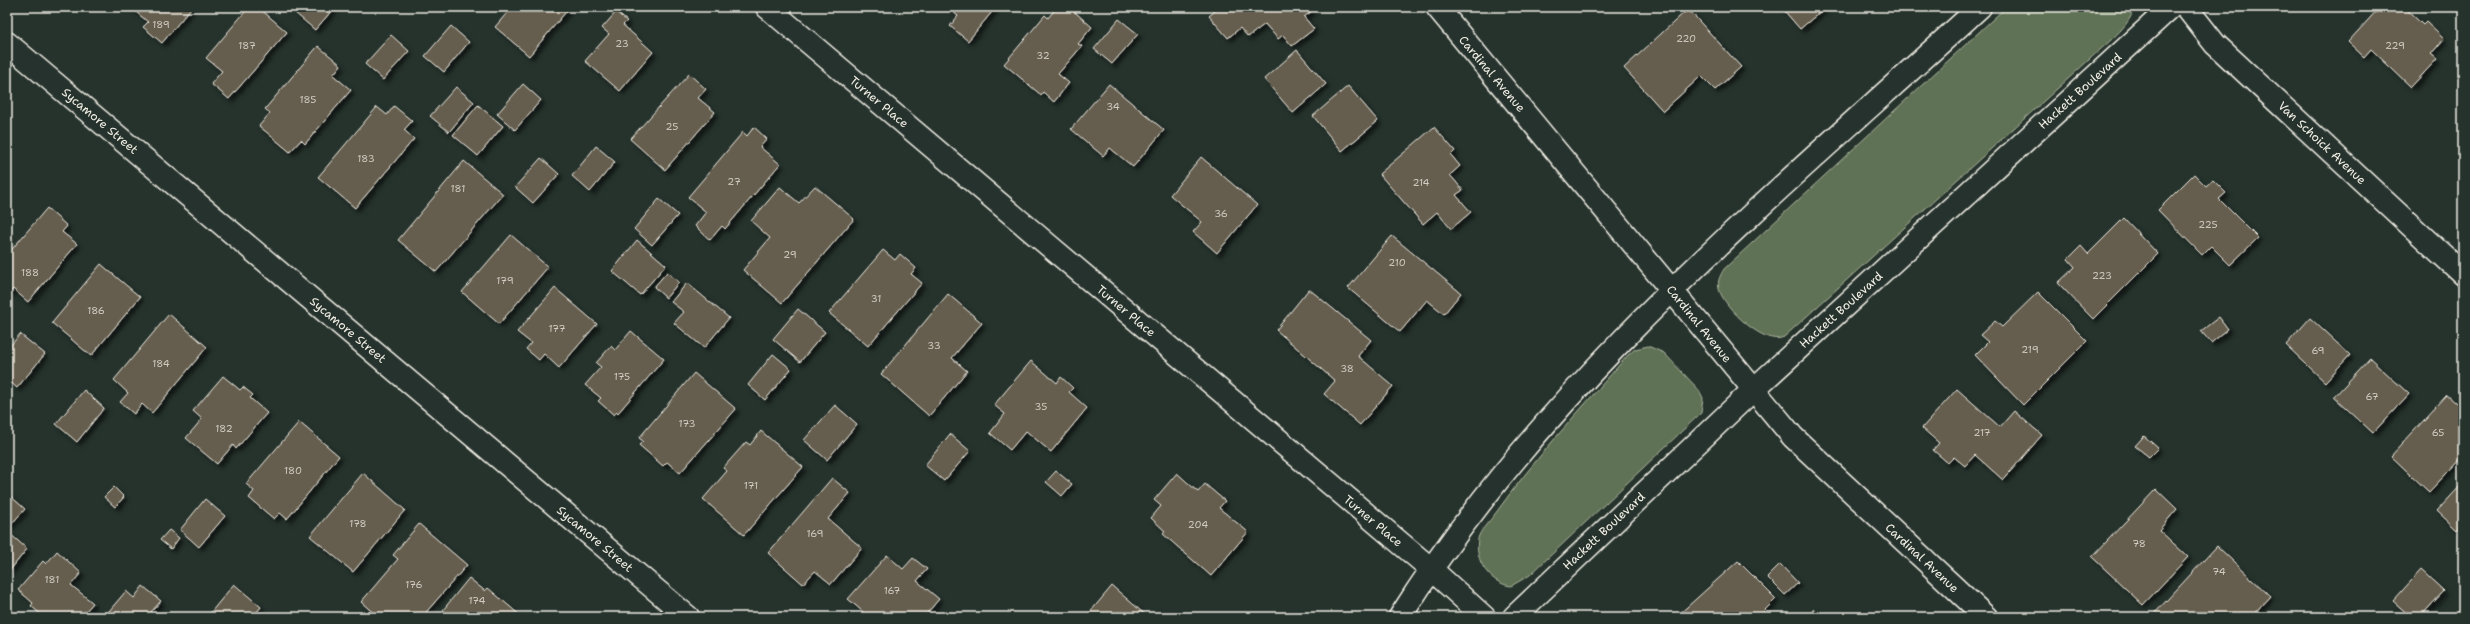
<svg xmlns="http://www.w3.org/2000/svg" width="2470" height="624" viewBox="0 0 2470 624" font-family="'Shantell Sans',sans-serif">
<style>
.green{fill:#607254;stroke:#aab29e}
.building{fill:#655d4e;stroke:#f4f1e8;filter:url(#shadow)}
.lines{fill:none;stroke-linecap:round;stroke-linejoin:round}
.street-casing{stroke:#f4f1e8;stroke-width:25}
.secondary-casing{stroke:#f4f1e8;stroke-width:25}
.street{stroke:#26332d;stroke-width:22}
.secondary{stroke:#26332d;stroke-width:22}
.labels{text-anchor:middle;stroke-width:3.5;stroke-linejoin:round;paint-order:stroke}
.number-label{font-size:10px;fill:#d0ccc2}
.street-label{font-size:12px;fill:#f4f1e8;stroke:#26332d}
</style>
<defs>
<filter id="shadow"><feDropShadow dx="3.5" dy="3.5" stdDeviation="2" flood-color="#0009"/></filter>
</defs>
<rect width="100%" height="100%" fill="#26332d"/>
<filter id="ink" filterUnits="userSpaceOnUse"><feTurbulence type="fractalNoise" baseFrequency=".025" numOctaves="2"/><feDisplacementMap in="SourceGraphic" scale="8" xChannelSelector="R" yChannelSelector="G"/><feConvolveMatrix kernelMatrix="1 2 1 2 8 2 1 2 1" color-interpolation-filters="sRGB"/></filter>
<g filter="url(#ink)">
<g class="green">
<path d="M2006,7h127c1,17 -31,40 -43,52l-306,278c-19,10 -60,-29 -65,-48 -2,-8 1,-13 5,-20z"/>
<path d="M1648,346l16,7 35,37 4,8 -2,15 -171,162 -19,11c-22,-3 -37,-26 -33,-47 1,-8 12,-18 17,-25 40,-56 88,-107 133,-159l7,-6z"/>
</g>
<g class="building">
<polygon points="130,7 192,7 162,43 143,27 148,22"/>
<polygon points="249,7 258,7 287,32 229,99 211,84 222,71 206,58"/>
<polygon points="299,7 335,7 315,30 294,12"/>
<polygon points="512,7 570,7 529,56 495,27"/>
<polygon points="947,7 996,7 968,41 950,26 958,16"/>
<polygon points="1057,7 1069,7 1092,27 1078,44 1082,46 1058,74 1069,83 1054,102 1043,92 1041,95 1004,64 1045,15 1048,18"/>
<polygon points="1220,7 1309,7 1312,11 1304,17 1314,29 1292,46 1283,35 1278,39 1265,24 1248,37 1240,28 1228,38 1209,16"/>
<polygon points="1781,7 1826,7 1800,29"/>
<polygon points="2380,7 2404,7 2423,25 2426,22 2444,39 2431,54 2437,59 2411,87 2371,49 2364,57 2348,42"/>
<polygon points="1688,9 1741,67 1715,90 1701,76 1663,111 1624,68"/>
<polygon points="616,12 627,21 623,25 653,52 620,91 585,61 609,34 602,28"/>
<polygon points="1119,19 1138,34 1112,64 1094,49"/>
<polygon points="451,26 469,42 444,72 425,56"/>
<polygon points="391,35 409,51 383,80 365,64"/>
<polygon points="318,46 341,65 333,75 351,90 305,144 301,140 290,152 259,126 270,113 265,109"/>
<polygon points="1297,50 1326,84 1293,113 1264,79"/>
<polygon points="689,74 706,89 698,98 715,112 665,170 630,139"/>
<polygon points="523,84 541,100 515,130 497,114"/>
<polygon points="1109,84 1164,130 1133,167 1110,148 1103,156 1071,129"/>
<polygon points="1348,86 1378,121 1342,151 1313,116"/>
<polygon points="456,87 474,102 449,132 430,116"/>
<polygon points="478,105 503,126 478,156 453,135"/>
<polygon points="394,106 412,121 404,130 414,139 355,208 318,177 377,107 387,115"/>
<polygon points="754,127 767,139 760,147 780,164 725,229 722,226 710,240 695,226 706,212 688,197 743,132 747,136"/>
<polygon points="1434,127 1455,151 1451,155 1460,166 1450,175 1463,190 1456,195 1471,212 1451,229 1437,212 1423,224 1379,174"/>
<polygon points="596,146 615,162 590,192 572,176"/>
<polygon points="1201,157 1257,205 1217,253 1193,232 1202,222 1170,195"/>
<polygon points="541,158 559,174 533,203 515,187"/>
<polygon points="464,161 503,194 436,272 398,240"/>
<polygon points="2194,174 2206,186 2213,180 2226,193 2219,199 2258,238 2230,265 2211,246 2202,255 2158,210"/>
<polygon points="815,186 854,219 782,303 743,270 770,238 751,221 780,187 799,203"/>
<polygon points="659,199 678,215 652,245 634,229"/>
<polygon points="47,208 67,226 62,232 77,244 28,302 13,289 7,296 7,255"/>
<polygon points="2124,218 2158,254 2093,319 2058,283 2075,267 2068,259 2081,246 2088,254"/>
<polygon points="511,235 548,267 499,324 462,292"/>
<polygon points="1392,236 1461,293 1444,314 1427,300 1400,332 1348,288"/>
<polygon points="637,240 666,265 640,295 612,271"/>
<polygon points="883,250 895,260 900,254 916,268 911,274 922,283 868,346 829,313"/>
<polygon points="101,264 140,297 91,356 52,323"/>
<polygon points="667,272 679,282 666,298 654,287"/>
<polygon points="687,283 729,318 704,348 674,323 684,312 671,302"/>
<polygon points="555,288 597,324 559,368 544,354 539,360 526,349 531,343 517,332"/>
<polygon points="1309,289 1371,340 1358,356 1393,386 1360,425 1324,394 1335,381 1276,330"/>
<polygon points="2038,292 2087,341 2023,405 1975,355 1988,342 1980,335 1995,321 2002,327"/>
<polygon points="948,294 982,323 952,358 967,371 929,416 881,374"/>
<polygon points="798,309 825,332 800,362 773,339"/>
<polygon points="169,314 207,347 152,413 142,404 134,414 120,402 128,393 114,380"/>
<polygon points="2219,317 2228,329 2211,343 2201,331"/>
<polygon points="2310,318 2350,355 2325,382 2286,345"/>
<polygon points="631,331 664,359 618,413 617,412 614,415 598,401 601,398 585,385 601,367 596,363 611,346 615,350"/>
<polygon points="20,334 45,354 17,388 7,379 7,350"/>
<polygon points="773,354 791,369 765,400 748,385"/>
<polygon points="2370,358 2409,394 2373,433 2334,397"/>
<polygon points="1031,361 1057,383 1061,377 1073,388 1069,392 1087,408 1051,452 1026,431 1010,450 990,433 1005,414 994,405"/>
<polygon points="694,373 736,409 680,473 667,462 663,466 639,445 643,441 639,438"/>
<polygon points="223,376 240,390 243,387 253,395 250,398 267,413 236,449 233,445 217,464 186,438 202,419 193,411"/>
<polygon points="1957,389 2000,427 2014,411 2042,435 2003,480 1975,455 1965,466 1954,457 1948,463 1933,450 1939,443 1922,428"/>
<polygon points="84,390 104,408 77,442 56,424"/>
<polygon points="2447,395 2463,409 2463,456 2429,492 2391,456"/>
<polygon points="835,405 857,424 827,460 804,440"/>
<polygon points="299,422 339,456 287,519 280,513 274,519 249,498 254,491 246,484"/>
<polygon points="761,431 803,467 744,535 703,499 727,471 723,468 746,442 750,445"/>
<polygon points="950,434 970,451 944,481 925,465"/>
<polygon points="2144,436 2158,448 2149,457 2135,446"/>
<polygon points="1056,471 1072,484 1062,496 1046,482"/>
<polygon points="363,473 405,510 353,572 310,536"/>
<polygon points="1177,473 1198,492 1205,484 1225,501 1219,508 1248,532 1211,576 1163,534 1165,531 1151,518 1161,506 1154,500"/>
<polygon points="832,478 850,493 828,519 862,548 831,584 815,571 803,584 768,553"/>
<polygon points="2463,483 2463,524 2457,530 2437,511"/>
<polygon points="114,487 124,497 115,507 104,497"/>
<polygon points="2156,489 2177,509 2159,530 2188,557 2143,605 2092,557"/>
<polygon points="7,493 25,509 7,529"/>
<polygon points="205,499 225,516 199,547 180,530"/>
<polygon points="419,524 467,565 422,617 378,617 361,602 398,559 393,555"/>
<polygon points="169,530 179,538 171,549 160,540"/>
<polygon points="7,531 27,549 7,574"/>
<polygon points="2217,546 2270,596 2251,617 2160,617 2155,613"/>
<polygon points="57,551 81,573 71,585 93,603 81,617 44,617 31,606 33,603 18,590 43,561 46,564"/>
<polygon points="887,555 903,569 913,558 927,569 917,581 939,599 924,617 869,617 848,599"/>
<polygon points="1738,561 1776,599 1758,617 1676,617"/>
<polygon points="1780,564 1798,583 1785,595 1767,577"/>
<polygon points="2421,570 2444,591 2420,617 2411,617 2393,601"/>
<polygon points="469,578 485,591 488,588 522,617 452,617 443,610"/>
<polygon points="234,584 261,607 253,617 207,617"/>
<polygon points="143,586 161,601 151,612 157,617 104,617 126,591 134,598"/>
<polygon points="1112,586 1148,617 1086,617"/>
<polygon points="1814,609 1822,617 1807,617"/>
</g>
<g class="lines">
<defs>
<g id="street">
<polyline points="767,7 1431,569 1484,617"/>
<polyline points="1437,7 1793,437 1986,617"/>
<polyline points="2186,7 2215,44 2463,274"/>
<polyline points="7,43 688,617"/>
</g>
<g id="secondary">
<path d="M1400,617c150,-239 374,-421 580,-610"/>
<polyline points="1514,617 1753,390 2171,7"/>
</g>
</defs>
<use href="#street" class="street-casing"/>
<use href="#secondary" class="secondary-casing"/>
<use href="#street" class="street"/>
<use href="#secondary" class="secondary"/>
</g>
</g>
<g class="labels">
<g class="number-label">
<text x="161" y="28">189</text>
<text x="1686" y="42">220</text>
<text x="622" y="47">23</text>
<text x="247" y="49">187</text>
<text x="2395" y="49">229</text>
<text x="1043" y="59">32</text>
<text x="308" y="103">185</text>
<text x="1113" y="110">34</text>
<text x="672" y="130">25</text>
<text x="366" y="162">183</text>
<text x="734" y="185">27</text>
<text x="1421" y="186">214</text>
<text x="458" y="192">181</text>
<text x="1221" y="217">36</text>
<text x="2208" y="228">225</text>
<text x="790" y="258">29</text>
<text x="1397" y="266">210</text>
<text x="30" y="276">188</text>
<text x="2102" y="279">223</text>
<text x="505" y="284">179</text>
<text x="876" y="302">31</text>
<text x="96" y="314">186</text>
<text x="557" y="332">177</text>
<text x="934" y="349">33</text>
<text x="2030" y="353">219</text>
<text x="2318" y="354">69</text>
<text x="161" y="367">184</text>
<text x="1347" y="372">38</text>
<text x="622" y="380">175</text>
<text x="2372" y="400">67</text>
<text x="1041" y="410">35</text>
<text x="687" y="427">173</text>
<text x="224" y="432">182</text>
<text x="1982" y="436">217</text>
<text x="2438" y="436">65</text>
<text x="293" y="474">180</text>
<text x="751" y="489">171</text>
<text x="358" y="527">178</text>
<text x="1198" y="528">204</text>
<text x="815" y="537">169</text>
<text x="2139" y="547">78</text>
<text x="2219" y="575">74</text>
<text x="52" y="583">181</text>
<text x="414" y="588">176</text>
<text x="892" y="594">167</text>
<text x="477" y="604">174</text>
</g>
<g class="street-label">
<text transform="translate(1492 74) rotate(50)" y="4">Cardinal Avenue</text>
<text transform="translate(2080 91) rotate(-42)" y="4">Hackett Boulevard</text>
<text transform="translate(879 102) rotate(40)" y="4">Turner Place</text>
<text transform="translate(100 121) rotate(40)" y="4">Sycamore Street</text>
<text transform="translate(2322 143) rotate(43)" y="4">Van Schoick Avenue</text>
<text transform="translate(1841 310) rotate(-42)" y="4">Hackett Boulevard</text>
<text transform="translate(1126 311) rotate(40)" y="4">Turner Place</text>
<text transform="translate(1699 324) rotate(51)" y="4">Cardinal Avenue</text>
<text transform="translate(348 330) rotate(40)" y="4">Sycamore Street</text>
<text transform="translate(1373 521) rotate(40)" y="4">Turner Place</text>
<text transform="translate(1604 531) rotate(-43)" y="4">Hackett Boulevard</text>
<text transform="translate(595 539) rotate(40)" y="4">Sycamore Street</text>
<text transform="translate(1922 558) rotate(43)" y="4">Cardinal Avenue</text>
</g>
</g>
<rect width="2470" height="624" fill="none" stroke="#26332d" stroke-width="24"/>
<rect x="12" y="12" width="2446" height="600" fill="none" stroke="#f4f1e8" stroke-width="1.5" filter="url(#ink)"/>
</svg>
